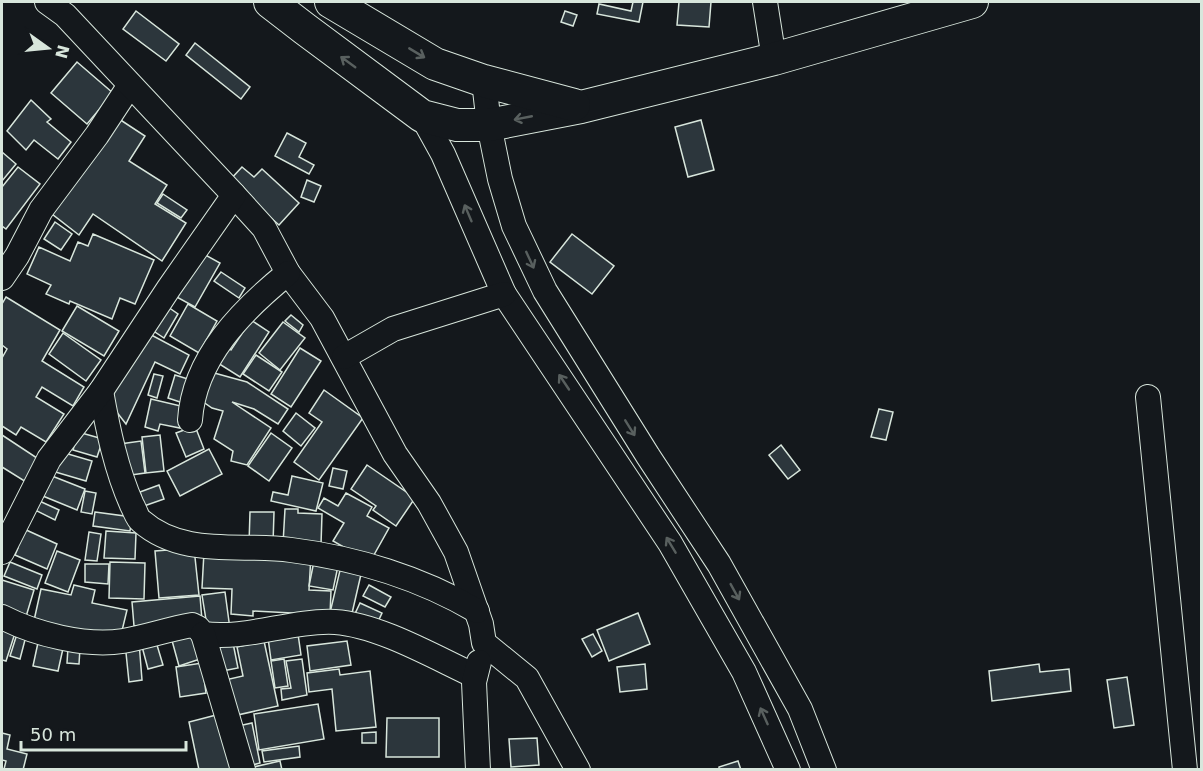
<svg xmlns="http://www.w3.org/2000/svg" width="1203" height="771" viewBox="0 0 1203 771" font-family="'DejaVu Sans',sans-serif">
<style>
.building{fill:#2c363c;stroke:#d8e6dc;stroke-width:1.5}
.lines{fill:none;stroke-linecap:round;stroke-linejoin:round}
.minor-casing{stroke:#d8e6dc;stroke-width:26}
.major-casing{stroke:#d8e6dc;stroke-width:34}
.minor{stroke:#14181c;stroke-width:24}
.major{stroke:#14181c;stroke-width:32}
.oneway{stroke:#59605f}
</style>
<rect width="100%" height="100%" fill="#14181c"/>
<g class="building">
<polygon points="633,2 643,2 639,22 597,14 599,4 631,11"/>
<polygon points="679,2 711,2 709,27 677,25"/>
<polygon points="136,11 179,44 166,61 123,29"/>
<polygon points="565,11 577,15 573,26 561,22"/>
<polygon points="195,43 250,87 241,99 186,55"/>
<polygon points="77,62 113,93 87,124 51,93"/>
<polygon points="31,100 51,119 47,122 71,142 58,159 34,140 26,150 7,131"/>
<polygon points="116,117 145,136 129,161 167,185 155,204 186,223 162,261 93,214 79,235 52,214"/>
<polygon points="701,120 714,170 688,177 675,127"/>
<polygon points="287,133 306,143 299,157 314,165 309,174 275,156"/>
<polygon points="2,152 16,164 2,181"/>
<polygon points="18,167 40,184 6,229 2,226 2,187"/>
<polygon points="242,167 254,177 262,169 299,203 279,225 229,181"/>
<polygon points="307,180 321,186 314,202 301,197"/>
<polygon points="163,194 187,210 181,218 157,203"/>
<polygon points="55,222 72,234 61,250 44,239"/>
<polygon points="93,234 154,260 135,304 120,298 112,319 70,301 69,304 46,294 51,285 27,274 39,247 70,261 78,242 88,246"/>
<polygon points="572,234 614,266 592,294 550,262"/>
<polygon points="200,252 220,263 195,307 173,295"/>
<polygon points="221,272 245,288 239,298 214,281"/>
<polygon points="6,297 60,330 42,361 84,387 73,406 42,387 36,397 64,414 46,442 21,427 16,435 2,426 2,358 7,349 2,345 2,304"/>
<polygon points="188,304 217,321 199,353 170,336"/>
<polygon points="165,305 178,314 164,338 149,328"/>
<polygon points="77,306 119,331 104,356 62,331"/>
<polygon points="291,315 303,325 299,332 285,321"/>
<polygon points="251,320 269,332 240,377 213,360 223,344 231,350"/>
<polygon points="283,322 305,338 280,370 259,353"/>
<polygon points="142,330 189,355 180,374 155,362 126,424 112,406 110,390"/>
<polygon points="63,333 101,360 86,381 49,354"/>
<polygon points="300,348 321,361 291,407 271,394"/>
<polygon points="256,355 282,372 269,391 243,374"/>
<polygon points="207,371 247,382 288,409 278,424 254,409 232,402 271,428 247,465 231,461 233,451 214,439 223,411 212,408 199,399"/>
<polygon points="154,374 163,376 157,398 148,395"/>
<polygon points="175,375 191,380 183,403 168,398"/>
<polygon points="324,390 363,418 319,480 294,462 322,422 309,413"/>
<polygon points="151,399 185,407 180,428 160,424 158,431 145,427"/>
<polygon points="879,409 893,412 886,440 871,437"/>
<polygon points="296,413 315,428 301,446 283,431"/>
<polygon points="195,426 204,449 186,457 176,433"/>
<polygon points="78,432 103,439 97,457 73,450"/>
<polygon points="271,433 292,448 269,481 248,466"/>
<polygon points="2,435 40,460 26,482 2,467"/>
<polygon points="160,435 164,471 146,473 142,437"/>
<polygon points="141,441 145,473 124,476 120,444"/>
<polygon points="781,445 800,470 788,479 769,455"/>
<polygon points="209,449 222,474 180,496 167,471"/>
<polygon points="58,451 92,461 86,481 52,471"/>
<polygon points="367,465 415,498 396,526 373,510 376,506 351,489"/>
<polygon points="333,468 347,471 343,489 329,486"/>
<polygon points="47,474 85,489 77,510 38,494"/>
<polygon points="292,476 323,483 316,511 271,501 273,492 288,495"/>
<polygon points="159,485 164,499 144,506 140,492"/>
<polygon points="85,491 96,493 92,514 81,512"/>
<polygon points="346,493 372,507 367,516 389,528 370,562 333,541 344,523 318,508 324,498 338,506"/>
<polygon points="35,499 59,510 55,520 31,508"/>
<polygon points="285,509 298,509 298,513 322,514 321,545 283,544"/>
<polygon points="95,512 132,517 130,531 93,526"/>
<polygon points="250,512 274,512 273,544 249,544"/>
<polygon points="24,529 57,544 47,569 15,555 18,548 16,548"/>
<polygon points="106,531 136,533 135,559 104,558"/>
<polygon points="89,532 101,534 97,561 85,560"/>
<polygon points="194,548 199,595 159,598 155,551"/>
<polygon points="57,551 80,560 68,592 45,583"/>
<polygon points="204,552 311,555 309,590 331,591 330,615 253,611 253,616 231,614 232,589 202,588"/>
<polygon points="314,561 338,566 333,590 309,586"/>
<polygon points="10,562 42,575 37,589 4,576"/>
<polygon points="110,562 145,563 144,599 109,598"/>
<polygon points="85,564 109,564 108,584 85,582"/>
<polygon points="341,566 362,570 350,622 329,617"/>
<polygon points="2,580 34,590 25,620 2,612"/>
<polygon points="74,585 95,590 92,603 127,610 120,639 33,625 41,589 71,595"/>
<polygon points="369,585 391,597 385,607 363,596"/>
<polygon points="225,592 230,629 208,632 202,595"/>
<polygon points="200,596 202,620 134,626 132,602"/>
<polygon points="360,603 382,613 375,628 353,618"/>
<polygon points="638,613 650,644 609,661 597,630"/>
<polygon points="2,625 16,630 6,661 2,660"/>
<polygon points="191,630 200,659 179,666 171,637"/>
<polygon points="17,634 26,636 20,659 10,656"/>
<polygon points="298,634 301,655 271,660 268,638"/>
<polygon points="593,634 602,651 592,657 582,639"/>
<polygon points="154,635 163,665 148,669 140,639"/>
<polygon points="39,638 64,644 58,671 33,666"/>
<polygon points="264,641 278,706 233,716 225,680 243,676 237,647"/>
<polygon points="347,641 351,665 310,671 307,646"/>
<polygon points="139,642 142,680 129,682 125,643"/>
<polygon points="233,643 238,668 217,672 212,647"/>
<polygon points="68,647 80,648 79,664 67,663"/>
<polygon points="284,659 288,686 275,688 271,661"/>
<polygon points="302,659 307,695 282,700 281,689 291,688 286,661"/>
<polygon points="202,663 206,693 180,697 176,667"/>
<polygon points="645,664 647,689 620,692 617,667"/>
<polygon points="1039,664 1040,672 1069,669 1071,691 992,701 989,671"/>
<polygon points="339,669 340,675 370,671 376,727 336,731 332,689 309,692 307,673"/>
<polygon points="1127,677 1134,725 1114,728 1107,680"/>
<polygon points="318,704 324,739 259,750 254,714"/>
<polygon points="224,713 238,770 199,770 189,722"/>
<polygon points="387,718 439,718 439,757 386,757"/>
<polygon points="252,723 260,763 245,767 238,726"/>
<polygon points="376,732 376,743 362,743 362,733"/>
<polygon points="2,733 10,735 7,749 27,754 23,770 4,769 6,761 2,760"/>
<polygon points="537,738 539,765 511,767 509,739"/>
<polygon points="299,746 300,757 264,762 262,751"/>
<polygon points="280,761 282,770 249,770 249,768"/>
<polygon points="738,761 741,770 719,770 719,767"/>
</g>
<g class="lines">
<defs>
<g id="minor">
<polyline points="765,2 774,59"/>
<polyline points="484,81 489,125 500,179 514,226 545,291 648,456 719,564 800,709 824,770"/>
<polyline points="422,116 443,154 504,294 670,543 744,672 788,770"/>
<polyline points="234,195 264,228 288,273 322,318 395,454 429,503 456,552 481,624 484,643 527,678 578,770"/>
<polyline points="2,278 17,256 41,210 97,135 130,85"/>
<polyline points="344,357 393,329 504,294"/>
<path d="M101,391c7,39 15,78 31,114 3,5 5,13 9,16 42,37 100,22 150,29 64,8 130,28 186,61"/>
<polyline points="1148,397 1185,770"/>
<path d="M190,420c4,-62 52,-110 98,-147"/>
<polyline points="2,552 49,459 101,391 169,288 234,195 65,15 47,2"/>
<path d="M2,617c33,17 84,30 121,24 23,-4 46,-12 69,-16l6,3 5,6c44,6 87,-14 132,-12 44,3 99,35 140,54"/>
<polyline points="203,634 243,770"/>
<polyline points="478,770 474,682 479,662"/>
</g>
<g id="major">
<polyline points="270,2 305,29 422,116 457,125 489,125 581,107 774,59 972,2"/>
<polyline points="331,2 435,64 484,81 574,105"/>
</g>
</defs>
<use href="#minor" class="minor-casing"/>
<use href="#major" class="major-casing"/>
<use href="#minor" class="minor"/>
<use href="#major" class="major"/>
</g>
<defs><path id="oneway-shaft" d="M-6 0H5M1.5-3L5.5 0L1.5 3" fill="none" stroke-width="1.6" stroke-linecap="round" stroke-linejoin="round" transform="scale(1.5)"/></defs>
<g class="oneway">
<use href="#oneway-shaft" transform="translate(417 53) rotate(31)"/>
<use href="#oneway-shaft" transform="translate(348 62) rotate(-144)"/>
<use href="#oneway-shaft" transform="translate(523 118) rotate(169)"/>
<use href="#oneway-shaft" transform="translate(468 213) rotate(-113)"/>
<use href="#oneway-shaft" transform="translate(530 260) rotate(65)"/>
<use href="#oneway-shaft" transform="translate(564 382) rotate(-124)"/>
<use href="#oneway-shaft" transform="translate(630 428) rotate(58)"/>
<use href="#oneway-shaft" transform="translate(671 545) rotate(-121)"/>
<use href="#oneway-shaft" transform="translate(735 592) rotate(61)"/>
<use href="#oneway-shaft" transform="translate(764 716) rotate(-114)"/>
</g>
<rect width="1203" height="771" fill="none" stroke="#d8e6dc" stroke-width="6"/>
<g transform="translate(48 48) rotate(105)" stroke="#14181c" stroke-width="4.5" paint-order="stroke">
<path d="M0-4.5L10 22L0 15L-10 22Z" fill="#d8e6dc"/>
<text y="-9" font-size="16" font-weight="bold" text-anchor="middle" fill="#d8e6dc">N</text>
</g>
<path d="M21 741v9h165v-9" fill="none" stroke="#d8e6dc" stroke-width="3"/>
<text x="30" y="741" font-size="18" fill="#d8e6dc" stroke="#14181c" stroke-width="4.5" paint-order="stroke">50 m</text>
</svg>
